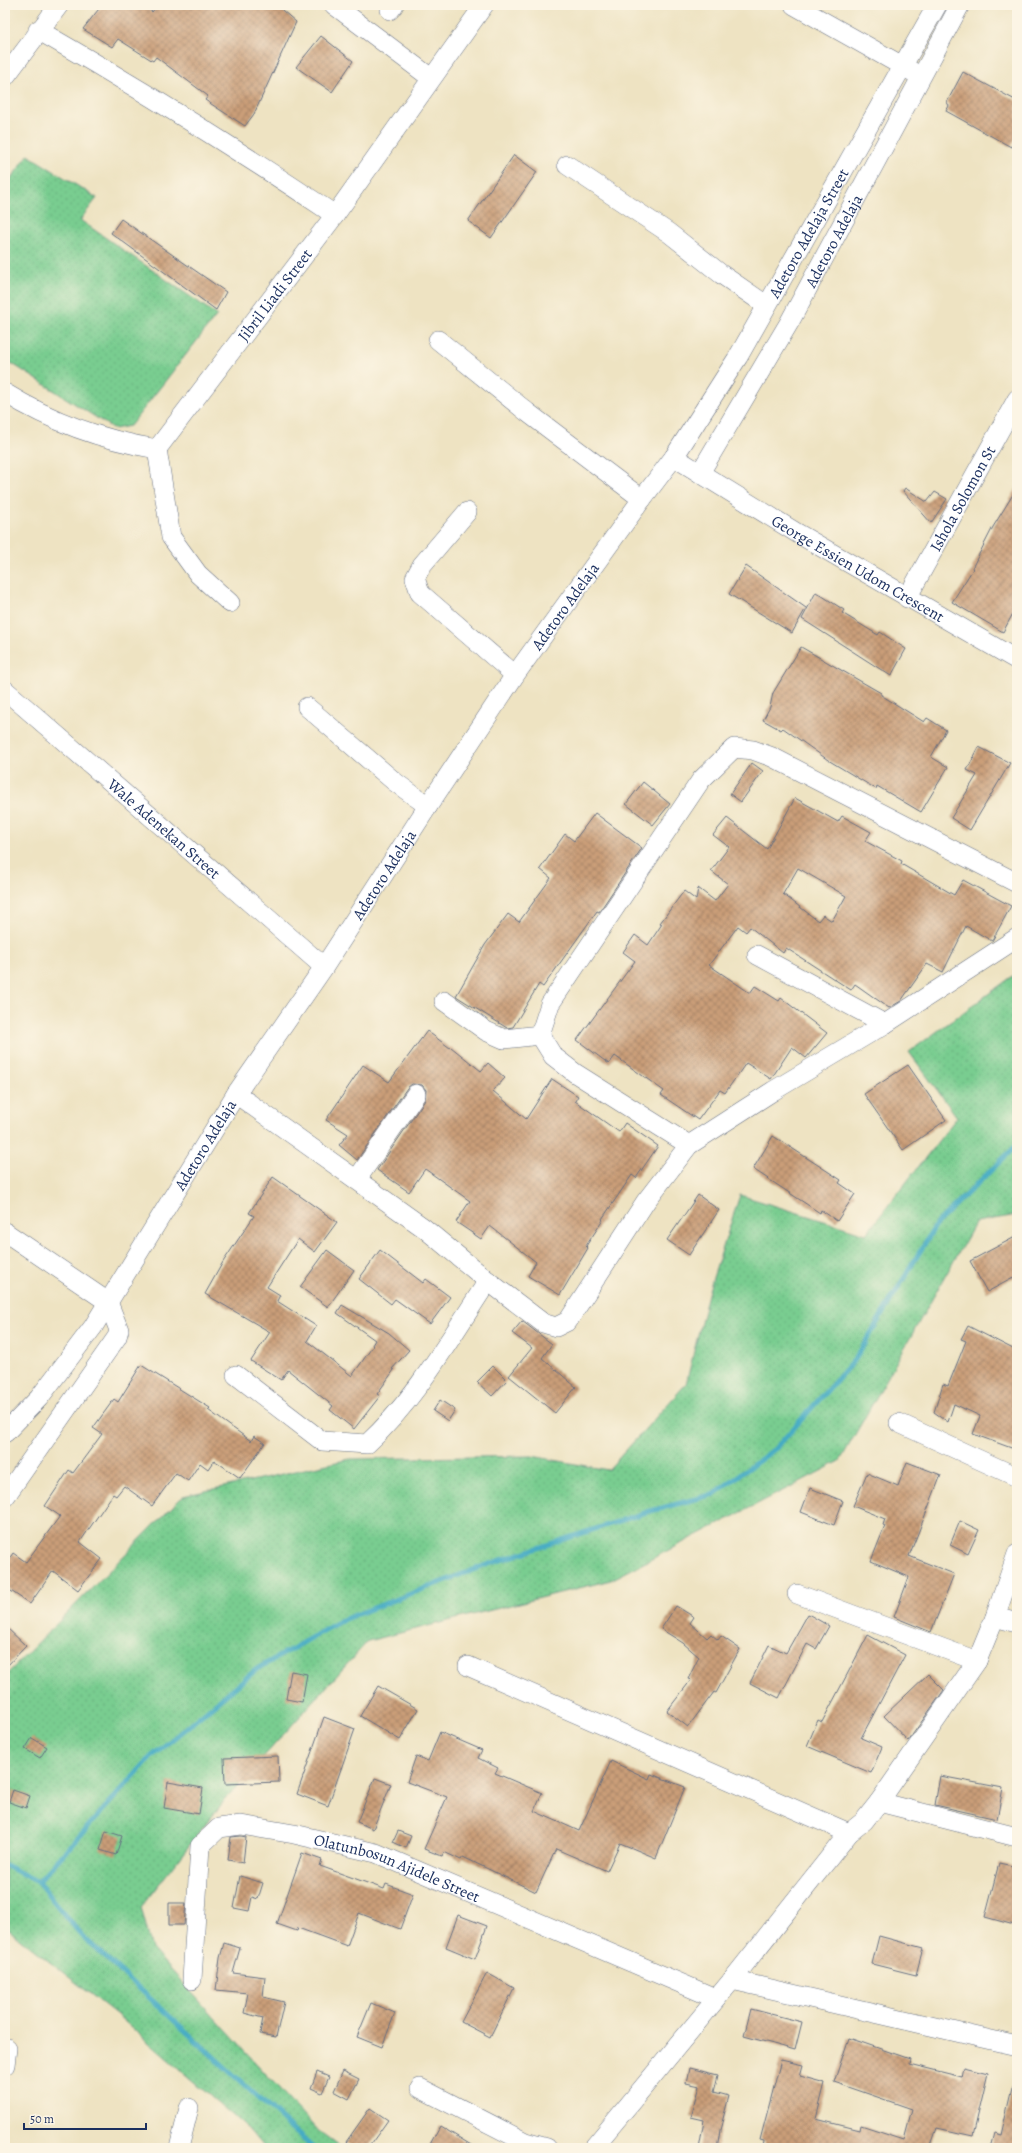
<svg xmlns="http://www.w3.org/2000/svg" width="1022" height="2153" viewBox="0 0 1022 2153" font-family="Alegreya,serif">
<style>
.grass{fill:url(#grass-dots);stroke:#4a7e77}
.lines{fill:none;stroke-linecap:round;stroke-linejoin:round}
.stream{stroke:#44abc4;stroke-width:5}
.building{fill:url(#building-cross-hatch);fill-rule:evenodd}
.minor-casing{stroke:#656e81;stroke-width:20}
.minor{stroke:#fff;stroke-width:19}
.labels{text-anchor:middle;stroke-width:3;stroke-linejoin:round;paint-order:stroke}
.street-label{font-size:16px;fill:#1b2f5e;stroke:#fcf5e5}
</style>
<defs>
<pattern id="grass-dots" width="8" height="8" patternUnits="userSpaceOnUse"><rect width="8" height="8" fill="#79cd90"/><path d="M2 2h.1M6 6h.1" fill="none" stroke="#68b07f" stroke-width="1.8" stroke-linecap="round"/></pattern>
<pattern id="building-cross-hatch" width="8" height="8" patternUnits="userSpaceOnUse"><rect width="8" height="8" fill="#ca9e78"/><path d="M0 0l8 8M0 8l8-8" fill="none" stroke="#a38166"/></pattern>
</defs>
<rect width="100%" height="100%" fill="#fcf5e5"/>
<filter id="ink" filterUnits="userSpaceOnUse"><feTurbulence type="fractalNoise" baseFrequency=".025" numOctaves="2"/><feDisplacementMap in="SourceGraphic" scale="8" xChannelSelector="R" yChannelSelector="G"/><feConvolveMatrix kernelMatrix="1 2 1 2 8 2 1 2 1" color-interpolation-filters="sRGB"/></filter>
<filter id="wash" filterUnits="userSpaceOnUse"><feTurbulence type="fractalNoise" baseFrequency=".012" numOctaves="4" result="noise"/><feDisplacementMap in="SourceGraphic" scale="16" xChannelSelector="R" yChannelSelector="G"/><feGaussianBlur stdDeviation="0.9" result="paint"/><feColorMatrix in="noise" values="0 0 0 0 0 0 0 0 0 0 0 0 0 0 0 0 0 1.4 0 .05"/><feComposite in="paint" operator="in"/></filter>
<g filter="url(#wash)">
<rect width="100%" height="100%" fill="#eee3c2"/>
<g class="grass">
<polygon points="28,155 97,198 80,220 217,315 130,426 114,429 5,359 5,187"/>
<polygon points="1017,973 1017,1215 976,1222 840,1461 611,1580 368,1641 228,1796 141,1907 152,1949 316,2129 342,2148 264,2148 248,2129 116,2014 5,1927 5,1676 183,1496 350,1459 532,1456 608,1470 686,1384 709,1290 740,1195 866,1234 957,1117 909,1052"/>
</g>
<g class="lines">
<g class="stream">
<polyline points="5,1865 38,1882"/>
<polyline points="313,2148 81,1935 38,1882 151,1757 257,1669 342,1620 486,1565 647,1512 714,1494 776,1448 856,1358 937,1223 1017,1145"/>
</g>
</g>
<g id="blocks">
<g class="building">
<polygon points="102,5 143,5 152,12 158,5 276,5 296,22 254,114 245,126 205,100 208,96 156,57 153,61 118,39 112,47 83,29"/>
<polygon points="321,36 353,61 332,92 296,67"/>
<polygon points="963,72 1017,101 1017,137 1011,147 946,111 949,106 947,102"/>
<polygon points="514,155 537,172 491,238 468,221"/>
<polygon points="121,219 226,292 216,310 111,233"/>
<polygon points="905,488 927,502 935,492 947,499 931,523 903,491"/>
<polygon points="1017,488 1017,606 1003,632 952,602 973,569 972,568 993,527"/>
<polygon points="746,566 806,608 792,633 729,594"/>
<polygon points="816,592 844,610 842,613 878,635 880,632 906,649 891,676 802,619"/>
<polygon points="801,647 881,693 881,695 924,722 927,718 946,730 931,757 948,767 921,812 877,786 876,789 828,760 783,728 781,730 763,720 770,707 773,693"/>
<polygon points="979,747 1010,763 970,830 951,818 977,775 967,770"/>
<polygon points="752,763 763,771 741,802 730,794"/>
<polygon points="643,782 670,804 653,825 626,804"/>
<path d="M795,798l43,24 4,-6 29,16 -6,9 37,20 -1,3 53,31 9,-15 48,26 -19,35 -26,-15 -23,46 -16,-8 -26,37 -12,7 -34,-24 -4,6 -65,-42 -3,5 -33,-26 -4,5 -8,-6 -29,39 41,28 5,-7 24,15 2,-3 46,35 -21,25 -14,-11 -21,32 -25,-16 -21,30 -5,-3 -22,30 -37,-25 3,-4 -49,-35 -6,8 -32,-24 58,-79 -12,-9 12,-17 13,10 14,-21 -2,-1 24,-32 12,9 2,-12 17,13 13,-17 -17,-13 18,-24 -16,-12 14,-17 40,31zM798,868l48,28 -14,25 -9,-6 -5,6 -35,-27z"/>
<polygon points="595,813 642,848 599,912 597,911 543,987 539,984 513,1027 507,1028 456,996 485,945 508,914 519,922 551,878 540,869 565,834 574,841"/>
<polygon points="427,1031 450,1048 451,1047 481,1071 488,1063 505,1078 493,1091 526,1119 552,1079 578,1096 575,1101 619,1132 625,1123 658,1146 636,1178 632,1175 602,1219 603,1220 586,1246 588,1248 560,1295 528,1276 536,1262 490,1226 481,1239 456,1222 470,1201 425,1169 409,1192 377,1170 425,1100 426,1090 422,1085 412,1084 407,1088 357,1160 339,1145 348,1134 326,1120 363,1065 389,1082"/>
<polygon points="908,1065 946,1120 903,1150 864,1094"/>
<polygon points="773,1136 841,1180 839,1183 855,1194 837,1221 821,1210 820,1213 753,1169"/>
<polygon points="273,1177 337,1222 315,1252 298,1239 267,1287 280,1295 277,1301 316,1326 307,1341 352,1376 373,1346 372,1345 375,1340 337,1313 342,1305 389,1333 409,1350 392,1369 394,1370 377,1394 380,1396 354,1429 330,1410 333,1406 288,1370 281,1380 251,1361 270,1332 205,1294 223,1262 254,1216 249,1213"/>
<polygon points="698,1195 719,1210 689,1255 667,1240"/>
<polygon points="1017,1236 1017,1276 987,1292 970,1261"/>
<polygon points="327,1250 354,1270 328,1307 300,1287"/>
<polygon points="380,1250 423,1283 426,1279 450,1297 430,1324 395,1299 391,1304 359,1279"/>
<polygon points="522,1321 552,1344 542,1358 576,1387 555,1413 509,1376 532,1348 512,1333"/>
<polygon points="968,1326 1017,1351 1017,1450 973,1434 980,1416 954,1404 948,1422 934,1412 943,1384 948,1386 966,1341 961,1339"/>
<polygon points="141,1365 210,1408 208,1410 251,1441 254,1436 265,1443 240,1478 214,1460 208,1469 200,1463 188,1481 176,1473 152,1506 124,1486 116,1496 113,1494 80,1542 102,1559 78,1590 53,1571 30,1604 5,1587 5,1565 13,1553 26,1562 60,1516 45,1506 69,1470 73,1473 102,1434 93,1428 114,1399 118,1402"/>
<polygon points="493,1366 507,1380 492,1396 477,1382"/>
<polygon points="440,1400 455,1410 448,1421 433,1411"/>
<polygon points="907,1462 941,1475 909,1556 954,1574 931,1632 894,1617 909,1577 871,1561 885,1526 883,1525 885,1519 853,1506 867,1473 898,1486"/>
<polygon points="810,1488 843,1501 834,1525 801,1512"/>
<polygon points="960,1521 979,1530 968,1554 950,1545"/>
<polygon points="676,1606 694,1617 690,1623 707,1638 711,1634 718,1640 721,1636 740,1649 716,1693 714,1692 688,1727 667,1711 691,1680 688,1679 699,1657 683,1643 661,1629"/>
<polygon points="808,1614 829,1626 816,1649 807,1644 779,1698 750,1683 769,1645 786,1653"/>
<polygon points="5,1626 26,1646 5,1668"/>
<polygon points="868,1635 905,1655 861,1738 882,1747 871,1773 807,1746 818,1720 822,1722"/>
<polygon points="291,1671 307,1674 302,1702 286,1699"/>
<polygon points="928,1674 944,1690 908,1741 884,1716"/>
<polygon points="378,1686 418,1709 400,1740 360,1716"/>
<polygon points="324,1717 355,1729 328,1806 297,1794"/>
<polygon points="440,1732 482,1750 478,1758 498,1768 495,1773 542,1793 534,1811 579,1831 611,1761 649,1779 651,1774 685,1787 656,1858 620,1843 607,1871 556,1849 536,1892 463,1857 461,1860 444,1852 442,1856 424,1849 447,1797 407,1782 416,1756 428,1761"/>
<polygon points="32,1738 47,1747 40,1758 25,1749"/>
<polygon points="278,1756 279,1782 225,1784 224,1758"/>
<polygon points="940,1776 1003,1788 997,1819 935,1805"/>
<polygon points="375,1778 391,1784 373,1829 357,1822"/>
<polygon points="168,1782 203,1788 199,1814 164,1808"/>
<polygon points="13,1790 30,1796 26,1808 9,1802"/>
<polygon points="106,1831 122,1836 116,1855 100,1850"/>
<polygon points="398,1831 411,1836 406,1848 393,1842"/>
<polygon points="241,1836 246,1837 243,1863 228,1860 231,1837"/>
<polygon points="302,1853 322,1860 320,1866 384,1889 386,1884 413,1894 400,1929 359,1913 347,1946 298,1928 297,1931 277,1924"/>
<polygon points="999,1863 1017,1867 1017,1911 1014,1925 985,1917"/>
<polygon points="240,1876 263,1883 258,1899 252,1897 249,1911 234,1908"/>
<polygon points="169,1903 186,1903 184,1925 169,1925"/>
<polygon points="458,1915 487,1926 475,1959 446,1947"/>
<polygon points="879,1936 923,1948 916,1975 872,1964"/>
<polygon points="224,1943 240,1948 233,1973 265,1977 263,1997 284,2002 276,2037 260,2034 263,2018 244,2013 248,1993 216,1990 220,1958"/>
<polygon points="487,1973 514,1988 490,2037 461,2022"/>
<polygon points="371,2003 395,2013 382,2047 357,2037"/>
<polygon points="751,2009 802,2022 795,2050 744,2036"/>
<polygon points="849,2038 910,2059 909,2064 962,2077 964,2067 988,2073 973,2136 937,2128 930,2148 763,2148 764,2141 760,2140 781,2060 803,2065 800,2076 825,2083 816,2119 860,2130 861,2125 904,2139 912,2109 834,2082"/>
<polygon points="689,2068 718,2075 714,2092 729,2096 720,2130 717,2148 699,2148 704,2120 691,2117 700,2086 686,2083"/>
<polygon points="343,2071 359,2079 349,2099 334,2091"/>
<polygon points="317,2072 329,2077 322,2093 311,2088"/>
<polygon points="1012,2088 1017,2089 1017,2148 990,2148 994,2133 1001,2135"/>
<polygon points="370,2108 388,2120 368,2148 355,2148 346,2142"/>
<polygon points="440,2126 476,2148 428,2148"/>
</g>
</g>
</g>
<g filter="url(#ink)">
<use href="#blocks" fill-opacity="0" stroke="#656e81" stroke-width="1"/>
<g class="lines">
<defs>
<g id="minor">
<polyline points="334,5 431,78"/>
<polyline points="794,5 913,72"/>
<polyline points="390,10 394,5"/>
<path d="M38,30c101,58 200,120 297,185"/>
<polyline points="5,77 59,5"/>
<polyline points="567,165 669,233 721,274 766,305"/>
<polyline points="438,340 527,412 642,499"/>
<path id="s1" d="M5,393c47,29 97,47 152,56l178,-234 149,-210"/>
<polyline points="157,449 171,537 198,574 230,603"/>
<path id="s2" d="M674,457l123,76 220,127"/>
<path id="s3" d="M700,473l89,-150 171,-318"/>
<polyline points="467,512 422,565 415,578 420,593 515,675"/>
<path id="s4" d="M907,598l110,-199"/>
<path id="s5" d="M5,690l319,277"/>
<polyline points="307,707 395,782 428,806"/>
<polyline points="757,955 885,1024"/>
<polyline points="444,1001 486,1031 504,1039 540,1035"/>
<polyline points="236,1094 424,1228 488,1281 543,1323 556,1327 568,1321 646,1201 689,1145 773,1091 885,1024 1017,938"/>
<polyline points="689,1145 575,1073 553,1056 540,1035 550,1004 701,780 734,748 753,750 772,757 1017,883"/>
<polyline points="357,1179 416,1094"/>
<polyline points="5,1232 108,1302"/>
<path d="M236,1375l86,66 45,3c50,-46 83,-106 121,-163"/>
<polyline points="899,1423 1017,1477"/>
<path id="s6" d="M5,1433l34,-35 54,-71 143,-233 88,-127 104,-161 87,-131 127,-176 32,-42 64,-100 199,-352"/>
<polyline points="5,1497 117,1337 119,1330 108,1302"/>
<polyline points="797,1594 977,1661"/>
<polyline points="995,1617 1017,1623"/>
<polyline points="468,1666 849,1833"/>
<polyline points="879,1802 1017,1837"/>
<path id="s7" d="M192,1980l8,-134 19,-18 22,-3 53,9 82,19 339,145"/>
<polyline points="732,1980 1017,2046"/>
<polyline points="5,2065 7,2048"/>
<polyline points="420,2088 525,2142 547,2148"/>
<polyline points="179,2148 189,2108"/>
<polyline points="593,2148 732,1980 849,1833 864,1821 879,1802 977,1661 995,1617 1017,1554"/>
</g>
</defs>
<use href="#minor" class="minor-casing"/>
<use href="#minor" class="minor"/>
</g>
</g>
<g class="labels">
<g class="street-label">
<text dy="6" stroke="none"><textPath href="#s6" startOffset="1446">Adetoro Adelaja Street</textPath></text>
<text dy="6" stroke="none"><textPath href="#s3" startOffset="268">Adetoro Adelaja</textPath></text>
<text dy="6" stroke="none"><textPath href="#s1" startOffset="357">Jibril Liadi Street</textPath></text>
<text dy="6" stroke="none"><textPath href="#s4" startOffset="114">Ishola Solomon St</textPath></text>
<text dy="6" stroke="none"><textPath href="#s2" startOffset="215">George Essien Udom Crescent</textPath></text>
<text dy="6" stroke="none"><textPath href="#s6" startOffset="1000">Adetoro Adelaja</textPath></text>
<text dy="6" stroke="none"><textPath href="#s5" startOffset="211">Wale Adenekan Street</textPath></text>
<text dy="6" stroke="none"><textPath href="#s6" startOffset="676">Adetoro Adelaja</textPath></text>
<text dy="6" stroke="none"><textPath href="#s6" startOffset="352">Adetoro Adelaja</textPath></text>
<text dy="6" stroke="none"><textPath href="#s7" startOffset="345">Olatunbosun Ajidele Street</textPath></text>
</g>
</g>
<rect width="1022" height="2153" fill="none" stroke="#fcf5e5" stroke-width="20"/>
<path d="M24 2123v6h122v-6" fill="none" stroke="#1b2f5e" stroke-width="2"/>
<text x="30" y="2123" font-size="12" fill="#1b2f5e" stroke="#fcf5e5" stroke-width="3" paint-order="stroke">50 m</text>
</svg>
